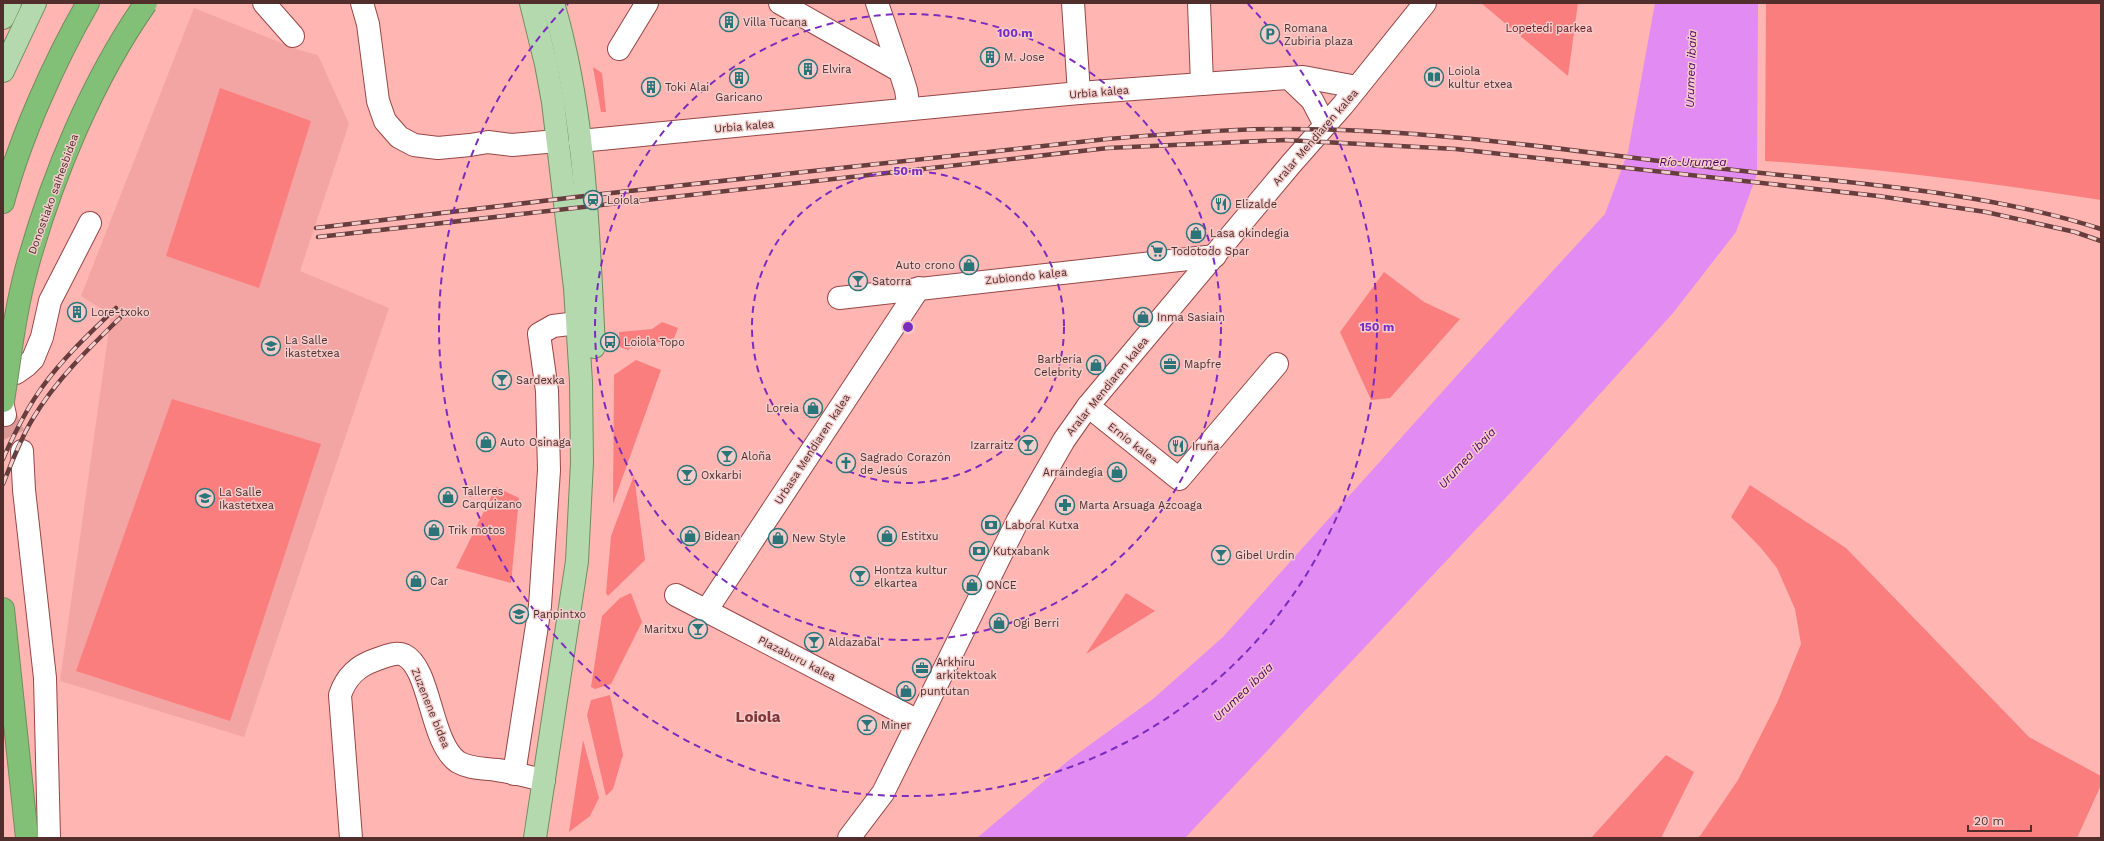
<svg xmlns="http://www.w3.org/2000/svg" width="2104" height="841" viewBox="0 0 2104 841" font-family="'Work Sans',sans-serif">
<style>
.built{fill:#f3a5a3}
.green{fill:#fb7e7f}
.water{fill:#e28bf2}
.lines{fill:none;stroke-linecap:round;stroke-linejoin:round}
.minor-tunnel{stroke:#dc9a97;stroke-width:22;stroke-dasharray:22 11;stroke-linecap:butt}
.minor-casing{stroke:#964646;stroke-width:24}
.major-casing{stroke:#718d5d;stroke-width:24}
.highway-casing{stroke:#718d5d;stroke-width:24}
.minor{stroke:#fff;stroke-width:22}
.major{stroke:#b4d9ae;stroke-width:22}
.highway{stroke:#82c078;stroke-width:22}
.rail-casing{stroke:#673e3d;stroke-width:4.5}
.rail{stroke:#f3cdcb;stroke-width:3;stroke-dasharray:9;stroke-linecap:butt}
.highway-bridge-casing{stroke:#718d5d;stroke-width:24;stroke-linecap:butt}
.highway-bridge{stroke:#82c078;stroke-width:22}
.ring{fill:none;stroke:#7b2cbf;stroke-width:2;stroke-dasharray:7 5}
.labels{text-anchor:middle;stroke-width:3;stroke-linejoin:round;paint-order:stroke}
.poi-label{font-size:11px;fill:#512d2c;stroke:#f3cdcb;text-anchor:start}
.park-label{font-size:11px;fill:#67121b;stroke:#f3cdcb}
.street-label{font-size:11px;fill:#512d2c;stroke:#f3cdcb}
.water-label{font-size:12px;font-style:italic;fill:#550063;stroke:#f3cdcb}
.district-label{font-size:15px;font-weight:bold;fill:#843638;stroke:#f3cdcb}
.centre{fill:#7b2cbf;stroke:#f3cdcb;stroke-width:2}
.ring-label{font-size:12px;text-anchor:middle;font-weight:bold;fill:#7b2cbf;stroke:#f3cdcb;stroke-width:3;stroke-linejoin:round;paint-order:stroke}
</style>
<rect width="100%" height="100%" fill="#ffb5b2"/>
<polygon class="built" points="194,8 299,50 318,55 349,124 300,271 389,308 244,737 60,681 111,315 81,296"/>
<g class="green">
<polygon points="1481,3 1578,3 1568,76"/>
<path d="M1766,3h335v197c-112,-17 -223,-32 -336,-39z"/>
<polygon points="593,67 602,73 606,112 601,112"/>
<polygon points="220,88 311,121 259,288 166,256"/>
<polygon points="1384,272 1424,302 1460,319 1390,398 1371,400 1340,332"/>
<polygon points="662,322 678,328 673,341 636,344 628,350 620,347 619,332 652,329"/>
<polygon points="636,360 661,370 613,504 614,375"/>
<polygon points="172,399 321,444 230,721 76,671"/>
<polygon points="634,475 645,560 608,596 606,593 611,536"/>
<polygon points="1750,485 1846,548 2029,737 2101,776 2101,785 2077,838 1695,838 1700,836 1738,780 1777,703 1801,644 1795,609 1777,568 1761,548 1731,517"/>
<polygon points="496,487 519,498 511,583 456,568"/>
<polygon points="631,593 642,622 611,684 595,689 591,687 602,616 620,598"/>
<polygon points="1126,593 1155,611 1086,654"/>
<polygon points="610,695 623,755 613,789 606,796 587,715 591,700"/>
<polygon points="583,740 599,798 590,816 569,832"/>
<polygon points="1666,755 1694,772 1661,838 1591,838"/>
</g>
<polygon class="water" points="1655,3 1758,3 1757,174 1736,232 1673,313 1514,489 1185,838 977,838 1069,760 1153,699 1223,637 1460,372 1605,214 1628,152"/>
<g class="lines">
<polyline class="minor-tunnel" points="5,415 22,451"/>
<defs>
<g id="minor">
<polyline points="264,3 293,36"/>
<polyline points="362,3 368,24 378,101 385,121 399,137 414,145 438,148 470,145 488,142 512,145 557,141"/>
<polyline points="780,3 900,71 906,90 909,109"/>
<polyline points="877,3 900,71"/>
<polyline points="1073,3 1079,93"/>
<polyline points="1199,3 1202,84"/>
<polyline points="619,49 647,3"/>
<polyline points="1289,78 1312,100 1325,125"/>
<polyline points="580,141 1079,93 1202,84 1303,77 1357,87"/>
<polyline points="839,298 1215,256"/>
<polyline points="3,373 16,373 26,366 33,359 42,337 50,301 90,223"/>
<polyline points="3,406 5,415"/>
<polyline points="1088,406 1179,479 1277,364"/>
<polyline points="22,451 24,490 45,678 49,838"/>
<polyline points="676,595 918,721"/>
<polyline points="706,611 919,288"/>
<polyline points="514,774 540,606 549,470 547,391 539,334 553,326 577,323"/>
<path d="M351,838l-11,-143c6,-18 17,-29 35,-35 9,-3 20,-9 29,-5 27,13 26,88 54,107 12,7 25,6 39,8 16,2 31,7 47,10"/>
<polyline points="849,838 883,793 1017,522 1064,440 1088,406 1291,164 1343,105 1425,3"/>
</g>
<g id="major">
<polyline points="531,3 546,64 553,102 575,288 581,382 582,462 577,561 535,838"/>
<path d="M553,3c33,111 35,229 41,344"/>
<polyline points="3,18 10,3"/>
<polyline points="3,71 35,3"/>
</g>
<g id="highway">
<path d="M3,202c17,-64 52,-142 85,-199"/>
<polyline points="3,609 27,838"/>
</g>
</defs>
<use href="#minor" class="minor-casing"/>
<use href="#major" class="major-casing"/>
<use href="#highway" class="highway-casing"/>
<use href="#minor" class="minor"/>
<use href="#major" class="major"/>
<use href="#highway" class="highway"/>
<defs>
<g id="rail">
<path d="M316,228l277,-33 514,-56c60,-5 121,-10 181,-10 149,0 298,24 446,41 123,14 249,21 367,59"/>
<polyline points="318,237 1108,148 1285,140 1456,149 1878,196 1986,212 2075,232 2101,241"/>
<path d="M3,459c11,-25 24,-51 40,-73 21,-29 47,-53 73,-78"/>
<path d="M3,484c9,-22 17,-44 29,-64 23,-39 56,-71 88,-102"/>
</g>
</defs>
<use href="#rail" class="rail-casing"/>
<use href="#rail" class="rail"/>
<defs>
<path id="highway-bridge" d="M3,401c7,-45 12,-90 24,-134 25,-90 65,-187 119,-264"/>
</defs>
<use href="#highway-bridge" class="highway-bridge-casing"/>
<use href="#highway-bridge" class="highway-bridge"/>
</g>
<g class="ring">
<circle cx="908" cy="327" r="156"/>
<circle cx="908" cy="327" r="313"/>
<path d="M1248 4A469 469 0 1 1 568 4"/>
</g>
<defs>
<symbol id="building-ring" viewBox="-11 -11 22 22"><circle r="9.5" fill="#f3cdcb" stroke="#2b7579" stroke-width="1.5"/><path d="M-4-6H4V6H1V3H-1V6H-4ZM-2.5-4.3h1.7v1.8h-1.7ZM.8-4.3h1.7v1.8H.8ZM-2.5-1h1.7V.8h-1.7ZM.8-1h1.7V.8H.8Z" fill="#2b7579"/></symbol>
<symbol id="parking-ring" viewBox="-11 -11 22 22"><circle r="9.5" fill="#f3cdcb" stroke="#2b7579" stroke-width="1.5"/><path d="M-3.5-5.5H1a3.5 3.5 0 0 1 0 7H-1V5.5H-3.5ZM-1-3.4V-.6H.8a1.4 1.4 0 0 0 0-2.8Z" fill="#2b7579"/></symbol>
<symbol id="library-ring" viewBox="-11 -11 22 22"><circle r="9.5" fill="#f3cdcb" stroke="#2b7579" stroke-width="1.5"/><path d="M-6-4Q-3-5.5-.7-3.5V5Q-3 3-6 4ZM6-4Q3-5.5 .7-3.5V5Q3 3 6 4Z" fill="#2b7579"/></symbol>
<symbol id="station-ring" viewBox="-11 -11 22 22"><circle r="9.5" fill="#f3cdcb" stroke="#2b7579" stroke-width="1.5"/><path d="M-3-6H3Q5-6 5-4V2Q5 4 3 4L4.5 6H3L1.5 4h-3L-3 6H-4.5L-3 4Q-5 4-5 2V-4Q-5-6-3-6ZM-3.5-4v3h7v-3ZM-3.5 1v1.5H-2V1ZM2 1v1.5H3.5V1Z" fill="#2b7579"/></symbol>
<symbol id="restaurant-ring" viewBox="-11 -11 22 22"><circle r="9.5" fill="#f3cdcb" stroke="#2b7579" stroke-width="1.5"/><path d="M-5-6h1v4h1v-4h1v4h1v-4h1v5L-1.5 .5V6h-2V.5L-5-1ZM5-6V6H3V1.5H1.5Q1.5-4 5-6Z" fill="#2b7579"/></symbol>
<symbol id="shop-ring" viewBox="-11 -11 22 22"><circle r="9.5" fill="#f3cdcb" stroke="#2b7579" stroke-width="1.5"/><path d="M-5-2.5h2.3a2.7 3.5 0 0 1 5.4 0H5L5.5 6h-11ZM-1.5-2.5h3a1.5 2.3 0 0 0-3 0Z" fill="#2b7579"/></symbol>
<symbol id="supermarket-ring" viewBox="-11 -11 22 22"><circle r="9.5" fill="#f3cdcb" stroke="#2b7579" stroke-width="1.5"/><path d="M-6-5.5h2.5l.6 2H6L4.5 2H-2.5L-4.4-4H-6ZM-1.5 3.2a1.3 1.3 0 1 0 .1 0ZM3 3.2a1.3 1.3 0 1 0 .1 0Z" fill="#2b7579"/></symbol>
<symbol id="bar-ring" viewBox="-11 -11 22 22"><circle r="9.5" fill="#f3cdcb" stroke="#2b7579" stroke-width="1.5"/><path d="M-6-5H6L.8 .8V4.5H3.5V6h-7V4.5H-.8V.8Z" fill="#2b7579"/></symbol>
<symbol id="bus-ring" viewBox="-11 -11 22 22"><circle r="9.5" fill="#f3cdcb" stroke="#2b7579" stroke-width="1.5"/><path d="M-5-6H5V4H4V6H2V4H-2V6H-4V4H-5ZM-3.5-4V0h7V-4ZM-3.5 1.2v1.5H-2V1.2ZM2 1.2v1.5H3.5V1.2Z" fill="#2b7579"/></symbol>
<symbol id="school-ring" viewBox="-11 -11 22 22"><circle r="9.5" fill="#f3cdcb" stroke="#2b7579" stroke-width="1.5"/><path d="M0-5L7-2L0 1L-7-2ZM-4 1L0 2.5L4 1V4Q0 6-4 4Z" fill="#2b7579"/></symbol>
<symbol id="office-ring" viewBox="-11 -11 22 22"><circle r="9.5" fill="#f3cdcb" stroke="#2b7579" stroke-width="1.5"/><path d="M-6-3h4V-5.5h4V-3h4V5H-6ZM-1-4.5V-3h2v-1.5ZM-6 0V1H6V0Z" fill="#2b7579"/></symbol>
<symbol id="church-ring" viewBox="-11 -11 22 22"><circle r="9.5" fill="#f3cdcb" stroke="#2b7579" stroke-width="1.5"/><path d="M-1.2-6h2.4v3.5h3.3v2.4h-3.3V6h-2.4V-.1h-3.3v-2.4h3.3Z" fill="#2b7579"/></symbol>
<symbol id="pharmacy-ring" viewBox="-11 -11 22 22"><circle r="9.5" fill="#f3cdcb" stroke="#2b7579" stroke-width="1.5"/><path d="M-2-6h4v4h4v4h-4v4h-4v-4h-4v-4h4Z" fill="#2b7579"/></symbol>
<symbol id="bank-ring" viewBox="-11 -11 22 22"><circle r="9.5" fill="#f3cdcb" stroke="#2b7579" stroke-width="1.5"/><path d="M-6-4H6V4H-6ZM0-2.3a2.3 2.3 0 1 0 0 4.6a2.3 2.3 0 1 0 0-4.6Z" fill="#2b7579"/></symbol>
</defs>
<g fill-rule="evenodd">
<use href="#building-ring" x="718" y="11" width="22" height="22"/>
<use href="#parking-ring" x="1259" y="23" width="22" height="22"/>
<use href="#building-ring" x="979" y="46" width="22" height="22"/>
<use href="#building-ring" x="797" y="58" width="22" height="22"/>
<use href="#library-ring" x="1423" y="66" width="22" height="22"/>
<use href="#building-ring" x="728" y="67" width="22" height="22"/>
<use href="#building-ring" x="640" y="76" width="22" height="22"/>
<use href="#station-ring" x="582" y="189" width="22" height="22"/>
<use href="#restaurant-ring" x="1210" y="193" width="22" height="22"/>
<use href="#shop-ring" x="1185" y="222" width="22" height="22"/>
<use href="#supermarket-ring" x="1146" y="240" width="22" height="22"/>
<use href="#shop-ring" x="958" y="254" width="22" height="22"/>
<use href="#bar-ring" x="847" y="270" width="22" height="22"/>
<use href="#building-ring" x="66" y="301" width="22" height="22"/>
<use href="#shop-ring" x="1132" y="306" width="22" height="22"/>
<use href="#bus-ring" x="599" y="331" width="22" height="22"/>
<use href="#school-ring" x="260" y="335" width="22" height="22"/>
<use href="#office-ring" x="1159" y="353" width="22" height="22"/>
<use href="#shop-ring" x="1085" y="354" width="22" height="22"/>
<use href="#bar-ring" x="491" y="369" width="22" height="22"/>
<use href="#shop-ring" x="802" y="397" width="22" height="22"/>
<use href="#shop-ring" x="475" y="431" width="22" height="22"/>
<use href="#bar-ring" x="1017" y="434" width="22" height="22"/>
<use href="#restaurant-ring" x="1167" y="435" width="22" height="22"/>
<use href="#bar-ring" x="716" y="445" width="22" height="22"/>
<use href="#church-ring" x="835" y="452" width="22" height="22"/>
<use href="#shop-ring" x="1106" y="461" width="22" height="22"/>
<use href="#bar-ring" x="676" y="464" width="22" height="22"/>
<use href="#shop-ring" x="437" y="486" width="22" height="22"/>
<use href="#school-ring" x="194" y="487" width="22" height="22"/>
<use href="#pharmacy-ring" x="1054" y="494" width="22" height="22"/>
<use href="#bank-ring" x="980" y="514" width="22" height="22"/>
<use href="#shop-ring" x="423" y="519" width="22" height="22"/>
<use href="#shop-ring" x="679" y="525" width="22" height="22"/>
<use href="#shop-ring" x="876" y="525" width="22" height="22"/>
<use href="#shop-ring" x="767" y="527" width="22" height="22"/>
<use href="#bank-ring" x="968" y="540" width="22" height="22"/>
<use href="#bar-ring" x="1210" y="544" width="22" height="22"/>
<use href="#bar-ring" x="849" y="565" width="22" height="22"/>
<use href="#shop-ring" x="405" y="570" width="22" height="22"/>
<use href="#shop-ring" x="961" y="574" width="22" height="22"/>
<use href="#school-ring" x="508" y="603" width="22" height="22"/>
<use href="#shop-ring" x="988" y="612" width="22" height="22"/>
<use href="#bar-ring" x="687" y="618" width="22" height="22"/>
<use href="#bar-ring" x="803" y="631" width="22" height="22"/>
<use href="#office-ring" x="911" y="657" width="22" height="22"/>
<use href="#shop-ring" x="895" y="680" width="22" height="22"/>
<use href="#bar-ring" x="856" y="714" width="22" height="22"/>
</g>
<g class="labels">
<g class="poi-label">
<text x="743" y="26">Villa Tucana</text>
<text x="1284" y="32">Romana<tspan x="1284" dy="13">Zubiria plaza</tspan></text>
<text x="1004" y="61">M. Jose</text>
<text x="822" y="73">Elvira</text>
<text x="1448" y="75">Loiola<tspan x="1448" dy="13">kultur etxea</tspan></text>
<text x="665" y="91">Toki Alai</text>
<text x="739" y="101" text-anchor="middle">Garicano</text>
<text x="607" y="204">Loiola</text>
<text x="1235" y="208">Elizalde</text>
<text x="1210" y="237">Lasa okindegia</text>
<text x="1171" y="255">Todotodo Spar</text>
<text x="955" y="269" text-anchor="end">Auto crono</text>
<text x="872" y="285">Satorra</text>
<text x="91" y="316">Lore-txoko</text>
<text x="1157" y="321">Inma Sasiain</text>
<text x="285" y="344">La Salle<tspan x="285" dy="13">ikastetxea</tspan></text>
<text x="624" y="346">Loiola Topo</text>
<text x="1082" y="363" text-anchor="end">Barbería<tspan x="1082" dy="13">Celebrity</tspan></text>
<text x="1184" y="368">Mapfre</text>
<text x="516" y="384">Sardexka</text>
<text x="799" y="412" text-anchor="end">Loreia</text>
<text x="500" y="446">Auto Osinaga</text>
<text x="1014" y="449" text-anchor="end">Izarraitz</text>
<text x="1192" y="450">Iruña</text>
<text x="741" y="460">Aloña</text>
<text x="860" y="461">Sagrado Corazón<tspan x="860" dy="13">de Jesús</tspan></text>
<text x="1103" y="476" text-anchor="end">Arraindegia</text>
<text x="701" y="479">Oxkarbi</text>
<text x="462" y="495">Talleres<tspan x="462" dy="13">Carquizano</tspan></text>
<text x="219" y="496">La Salle<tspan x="219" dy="13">Ikastetxea</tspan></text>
<text x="1079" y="509">Marta Arsuaga Azcoaga</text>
<text x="1005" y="529">Laboral Kutxa</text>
<text x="448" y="534">Trik motos</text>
<text x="704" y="540">Bidean</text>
<text x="901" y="540">Estitxu</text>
<text x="792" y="542">New Style</text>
<text x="993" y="555">Kutxabank</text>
<text x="1235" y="559">Gibel Urdin</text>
<text x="874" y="574">Hontza kultur<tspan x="874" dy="13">elkartea</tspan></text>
<text x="430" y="585">Car</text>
<text x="986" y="589">ONCE</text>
<text x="533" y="618">Panpintxo</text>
<text x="1013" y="627">Ogi Berri</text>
<text x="684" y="633" text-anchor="end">Maritxu</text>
<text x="828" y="646">Aldazabal</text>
<text x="936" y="666">Arkhiru<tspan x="936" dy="13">arkitektoak</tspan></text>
<text x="920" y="695">puntutan</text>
<text x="881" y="729">Miner</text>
</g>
<g class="park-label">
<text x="1549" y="32">Lopetedi parkea</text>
</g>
<g class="street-label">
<text transform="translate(1099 92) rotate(-5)" y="4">Urbia kalea</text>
<text transform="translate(744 126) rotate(-5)" y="4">Urbia kalea</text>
<text transform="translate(1315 137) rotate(-49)" y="4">Aralar Mendiaren kalea</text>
<text transform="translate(53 194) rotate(-70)" y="4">Donostiako saihesbidea</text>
<text transform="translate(1026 276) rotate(-6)" y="4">Zubiondo kalea</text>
<text transform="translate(1107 386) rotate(-51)" y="4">Aralar Mendiaren kalea</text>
<text transform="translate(1133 443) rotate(38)" y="4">Ernio kalea</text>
<text transform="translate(812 449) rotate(-57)" y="4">Urbasa Mendiaren kalea</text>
<text transform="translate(797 658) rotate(27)" y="4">Plazaburu kalea</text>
<text transform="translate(431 708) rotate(68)" y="4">Zuzenene bidea</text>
</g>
<g class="water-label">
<text transform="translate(1691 69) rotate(-88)" y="4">Urumea ibaia</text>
<text x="1693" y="166">Río Urumea</text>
<text transform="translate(1467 458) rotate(-47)" y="4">Urumea ibaia</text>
<text transform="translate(1243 692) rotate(-44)" y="4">Urumea ibaia</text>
</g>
<g class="district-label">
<text x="758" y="722">Loiola</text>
</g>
</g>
<circle cx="908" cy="327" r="6" class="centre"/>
<g class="ring-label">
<text x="1015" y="37">100 m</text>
<text x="908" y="175">50 m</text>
<text x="1377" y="331">150 m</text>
</g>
<rect width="2104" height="841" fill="none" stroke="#512d2c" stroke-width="8"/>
<path d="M1968 825v6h63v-6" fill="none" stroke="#512d2c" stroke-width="2"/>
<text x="1974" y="825" font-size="12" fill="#512d2c" stroke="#f3cdcb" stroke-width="3" paint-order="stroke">20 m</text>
</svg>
